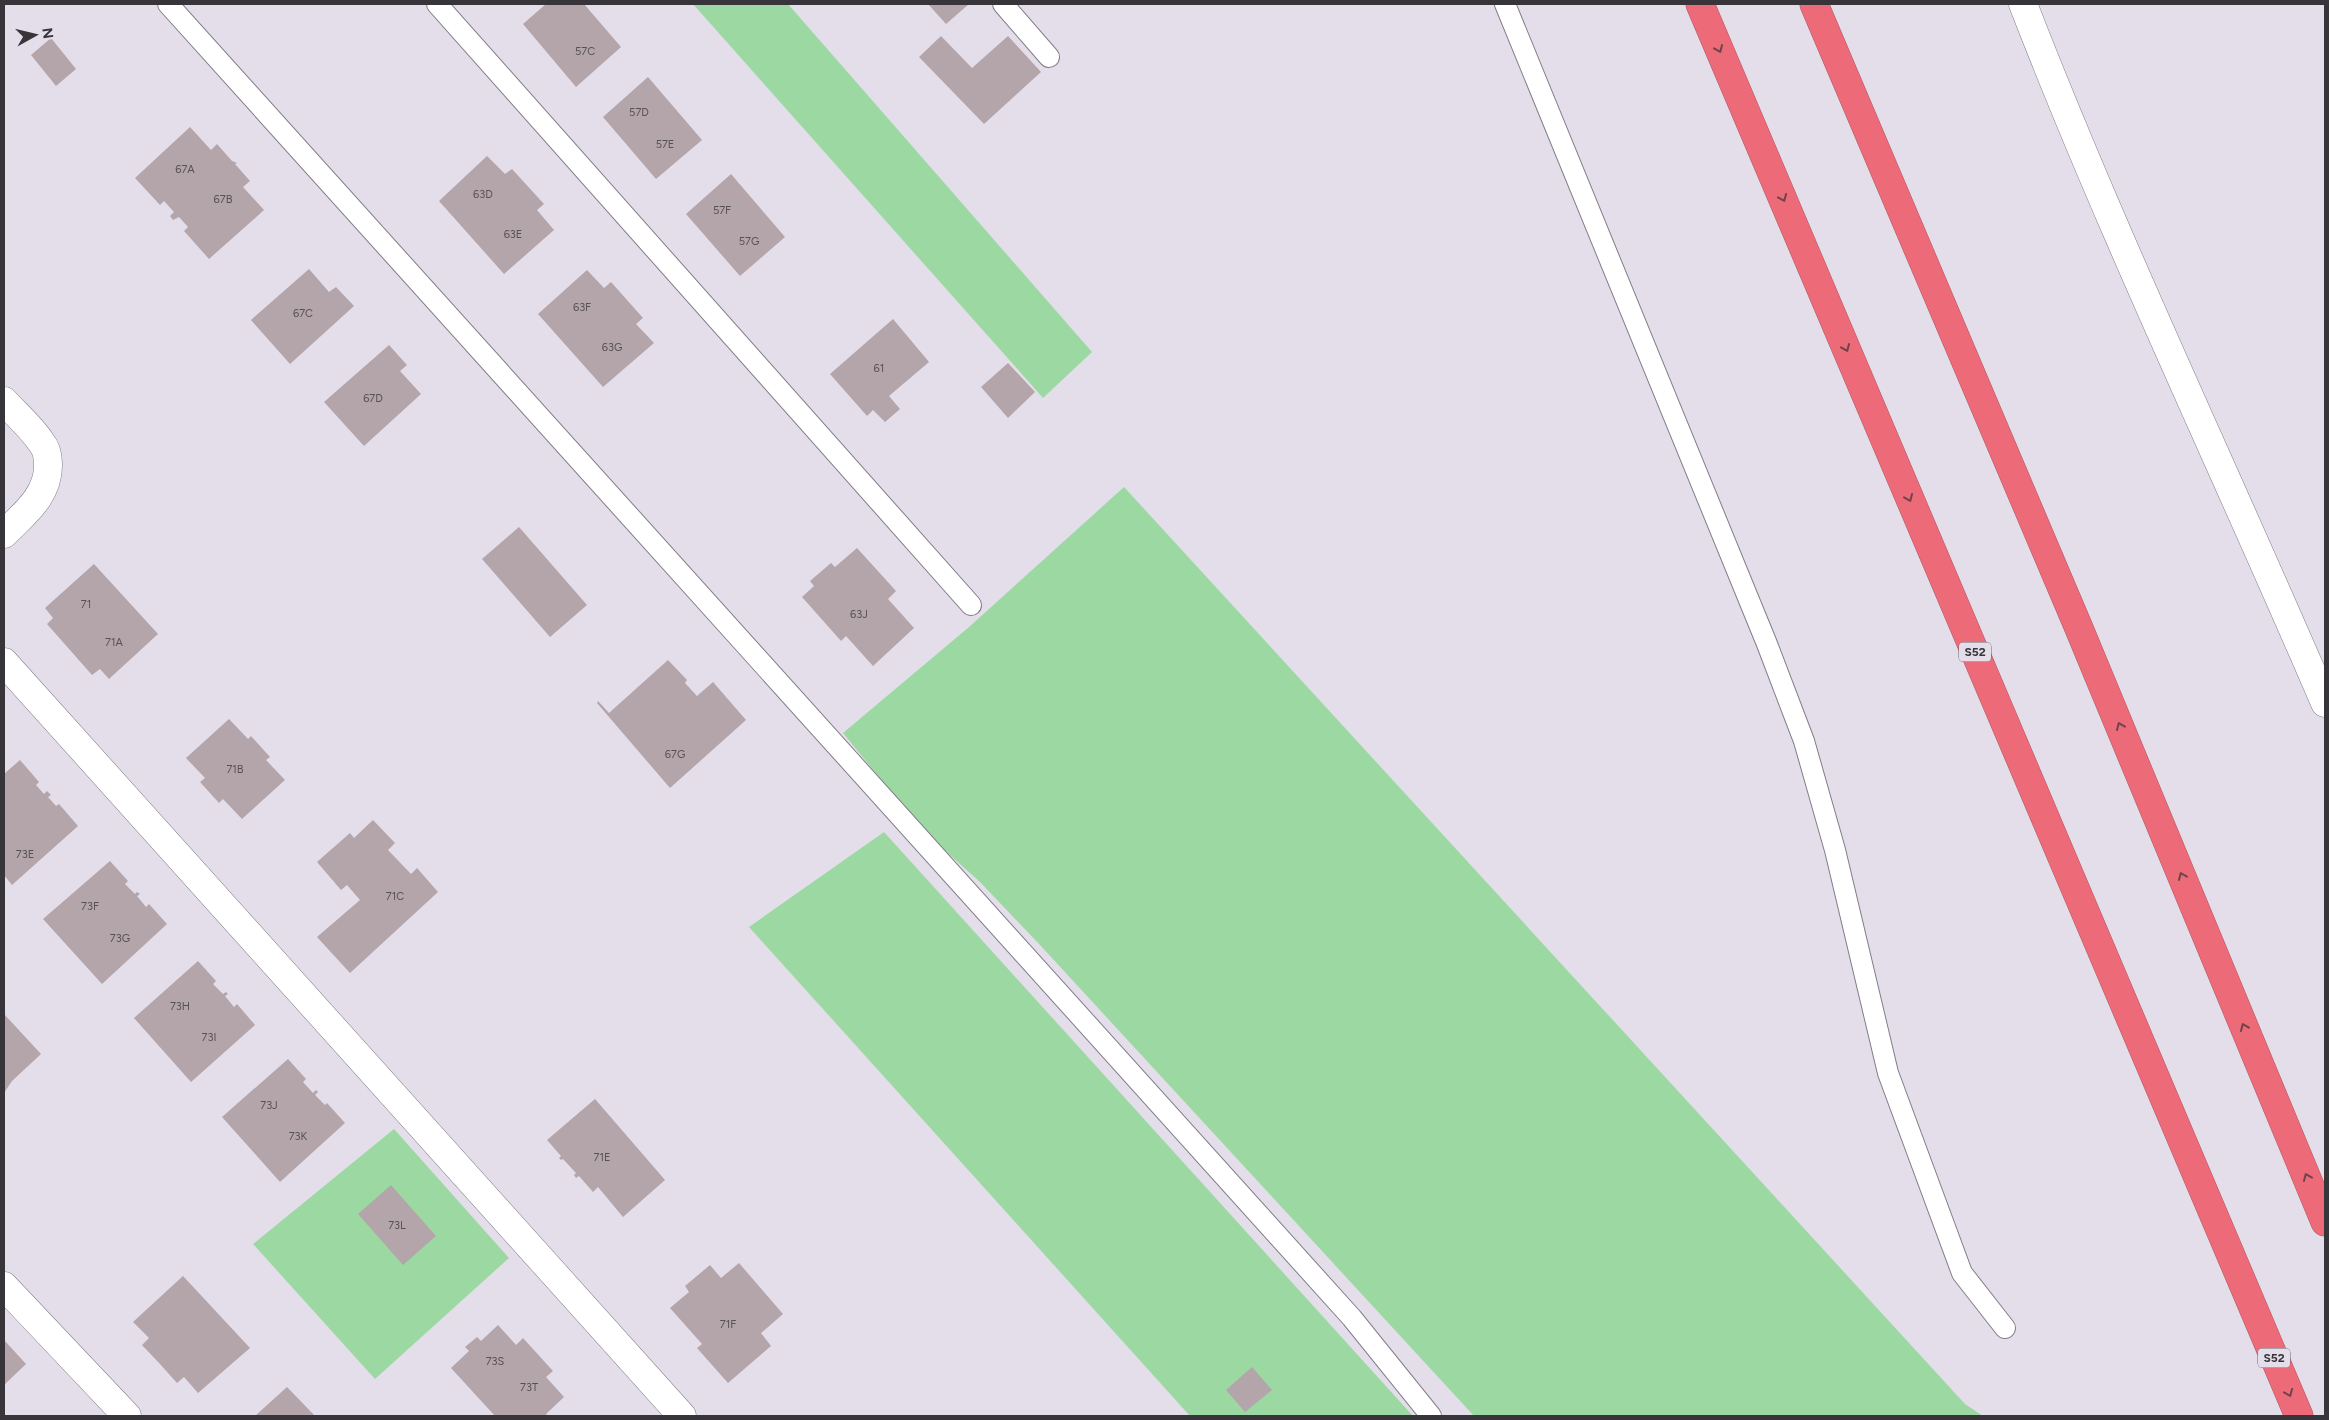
<svg xmlns="http://www.w3.org/2000/svg" width="2329" height="1420" viewBox="0 0 2329 1420" font-family="Figtree,sans-serif">
<style>
.green{fill:#9cd9a2}
.building{fill:#b3a5aa}
.lines{fill:none;stroke-linecap:round;stroke-linejoin:round}
.service-casing{stroke:#827d88;stroke-width:22}
.minor-casing{stroke:#827d88;stroke-width:29}
.motorway-casing{stroke:#ad5862;stroke-width:29}
.service{stroke:#fff;stroke-width:20}
.minor{stroke:#fff;stroke-width:28}
.motorway{stroke:#ed6b78;stroke-width:28}
.oneway{stroke:#6e454c}
.labels{text-anchor:middle;stroke-width:4.5;stroke-linejoin:round;paint-order:stroke}
.number-label{font-size:11px;fill:#565155}
.shield{fill:#e4deeb;stroke:#6b686e;stroke-width:1}
.shield-label{font-size:12px;font-weight:bold;fill:#373539}
</style>
<rect width="100%" height="100%" fill="#e4deeb"/>
<g class="green">
<polygon points="693,4 788,4 1092,352 1043,398"/>
<polygon points="1124,487 1965,1404 1983,1416 1474,1416 1040,945 980,882 941,847 909,814 843,733 969,627"/>
<polygon points="884,832 1413,1416 1190,1416 749,927"/>
<polygon points="394,1129 509,1258 375,1379 253,1244"/>
</g>
<g class="building">
<polygon points="546,4 584,4 621,47 576,87 523,24"/>
<polygon points="928,4 969,4 946,24"/>
<polygon points="941,36 972,68 1008,36 1041,72 984,124 919,57"/>
<polygon points="51,38 76,69 56,86 31,55"/>
<polygon points="648,77 702,140 656,179 603,117"/>
<polygon points="190,127 211,150 217,144 232,161 237,163 235,164 250,181 243,187 264,210 209,259 184,231 188,227 179,217 173,220 170,216 174,212 164,201 160,205 135,178"/>
<polygon points="487,156 505,174 512,169 544,204 537,210 554,230 504,274 439,201"/>
<polygon points="731,174 785,237 740,276 686,214"/>
<polygon points="309,269 329,292 336,287 354,306 290,364 251,320"/>
<polygon points="587,270 604,288 611,282 643,318 636,324 654,343 603,387 538,314"/>
<polygon points="893,319 929,362 889,396 900,409 885,422 873,410 867,416 830,374"/>
<polygon points="389,345 407,365 400,371 421,394 364,446 324,402"/>
<polygon points="1008,363 1035,392 1008,418 981,387"/>
<polygon points="519,527 587,605 550,637 482,559"/>
<polygon points="857,548 896,591 888,599 914,628 873,666 846,636 841,641 802,597 814,586 810,581 831,563 835,567"/>
<polygon points="94,564 158,634 109,679 100,669 92,675 47,624 53,618 45,608"/>
<polygon points="668,660 687,680 685,683 697,696 713,682 746,720 670,788 597,703 598,701 609,713"/>
<polygon points="229,719 248,739 251,736 270,757 266,760 285,780 242,819 223,799 219,803 200,782 205,778 186,758"/>
<polygon points="20,760 39,782 36,785 44,794 47,791 51,795 48,797 56,806 59,804 78,826 12,885 4,875 4,774"/>
<polygon points="373,820 395,843 388,850 411,874 417,868 438,892 350,973 317,937 360,900 347,885 341,890 317,862 350,833 354,838"/>
<polygon points="110,861 128,881 125,884 135,894 137,892 140,894 137,896 146,907 149,904 167,924 102,984 43,919"/>
<polygon points="198,961 216,981 213,984 223,994 226,992 228,994 225,996 234,1007 237,1004 255,1025 191,1082 134,1018"/>
<polygon points="4,1014 41,1054 12,1081 4,1093"/>
<polygon points="288,1059 306,1079 303,1082 313,1093 316,1090 318,1092 315,1095 325,1105 327,1103 345,1123 280,1182 222,1117"/>
<polygon points="595,1099 665,1180 623,1217 598,1187 593,1192 579,1176 576,1178 574,1175 576,1173 563,1159 561,1160 559,1158 561,1156 547,1140"/>
<polygon points="391,1185 436,1236 403,1265 358,1214"/>
<polygon points="739,1263 783,1314 761,1333 771,1346 728,1383 697,1348 702,1344 670,1308 689,1292 685,1286 710,1265 721,1278"/>
<polygon points="183,1276 250,1348 198,1393 184,1377 177,1383 160,1364 142,1345 149,1338 133,1322"/>
<polygon points="498,1325 516,1345 523,1338 553,1371 546,1377 564,1397 546,1414 548,1416 495,1416 451,1368 469,1351 465,1347 477,1337 481,1341"/>
<polygon points="4,1340 26,1364 4,1385"/>
<polygon points="1252,1367 1272,1390 1245,1412 1226,1390"/>
<polygon points="287,1387 315,1416 255,1416"/>
</g>
<g class="lines">
<defs>
<g id="service">
<polyline points="168,4 1352,1318 1431,1416"/>
<polyline points="437,4 971,605"/>
<polyline points="1003,4 1049,57"/>
<polyline points="1505,4 1767,644 1804,741 1835,850 1888,1073 1962,1273 2005,1328"/>
</g>
<g id="minor">
<path d="M2023,4c92,237 202,466 302,699"/>
<path d="M4,401c12,13 27,26 37,41 5,6 7,14 7,22 1,31 -24,50 -44,70"/>
<polyline points="4,662 682,1416"/>
<polyline points="4,1286 127,1416"/>
</g>
<g id="motorway">
<polyline points="1700,4 2299,1416"/>
<polyline points="1814,4 2078,626 2325,1222"/>
</g>
</defs>
<use href="#service" class="service-casing"/>
<use href="#minor" class="minor-casing"/>
<use href="#motorway" class="motorway-casing"/>
<use href="#service" class="service"/>
<use href="#minor" class="minor"/>
<use href="#motorway" class="motorway"/>
</g>
<defs><path id="oneway-chevron" d="M-2-3.5L2.5 0L-2 3.5" fill="none" stroke-width="1.6" stroke-linecap="round" stroke-linejoin="round" transform="scale(1.25)"/></defs>
<g class="oneway">
<use href="#oneway-chevron" transform="translate(1719 49) rotate(67)"/>
<use href="#oneway-chevron" transform="translate(1783 198) rotate(67)"/>
<use href="#oneway-chevron" transform="translate(1846 348) rotate(67)"/>
<use href="#oneway-chevron" transform="translate(1909 498) rotate(67)"/>
<use href="#oneway-chevron" transform="translate(2120 726) rotate(-113)"/>
<use href="#oneway-chevron" transform="translate(2182 876) rotate(-113)"/>
<use href="#oneway-chevron" transform="translate(2244 1027) rotate(-113)"/>
<use href="#oneway-chevron" transform="translate(2307 1177) rotate(-113)"/>
<use href="#oneway-chevron" transform="translate(2289 1393) rotate(67)"/>
</g>
<g class="labels">
<g class="number-label">
<text x="585" y="55">57C</text>
<text x="639" y="116">57D</text>
<text x="665" y="148">57E</text>
<text x="185" y="173">67A</text>
<text x="483" y="198">63D</text>
<text x="223" y="203">67B</text>
<text x="722" y="214">57F</text>
<text x="513" y="238">63E</text>
<text x="749" y="245">57G</text>
<text x="582" y="311">63F</text>
<text x="303" y="317">67C</text>
<text x="612" y="351">63G</text>
<text x="879" y="372">61</text>
<text x="373" y="402">67D</text>
<text x="86" y="608">71</text>
<text x="859" y="618">63J</text>
<text x="114" y="646">71A</text>
<text x="675" y="758">67G</text>
<text x="235" y="773">71B</text>
<text x="25" y="858">73E</text>
<text x="395" y="900">71C</text>
<text x="90" y="910">73F</text>
<text x="120" y="942">73G</text>
<text x="180" y="1010">73H</text>
<text x="209" y="1041">73I</text>
<text x="269" y="1109">73J</text>
<text x="298" y="1140">73K</text>
<text x="602" y="1161">71E</text>
<text x="397" y="1229">73L</text>
<text x="728" y="1328">71F</text>
<text x="495" y="1365">73S</text>
<text x="529" y="1391">73T</text>
</g>
<g class="shield">
<rect x="1959" y="642.5" width="32" height="19" rx="4"/>
<rect x="2258" y="1348.5" width="32" height="19" rx="4"/>
</g>
<g class="shield-label">
<text x="1975" y="656">S52</text>
<text x="2274" y="1362">S52</text>
</g>
</g>
<rect width="2329" height="1420" fill="none" stroke="#373539" stroke-width="10"/>
<g transform="translate(35 35) rotate(82)" stroke="#e4deeb" stroke-width="4" paint-order="stroke">
<path d="M0-4L9 19L0 12L-9 19Z" fill="#373539"/>
<text y="-8" font-size="14" font-weight="bold" text-anchor="middle" fill="#373539">N</text>
</g>
</svg>
